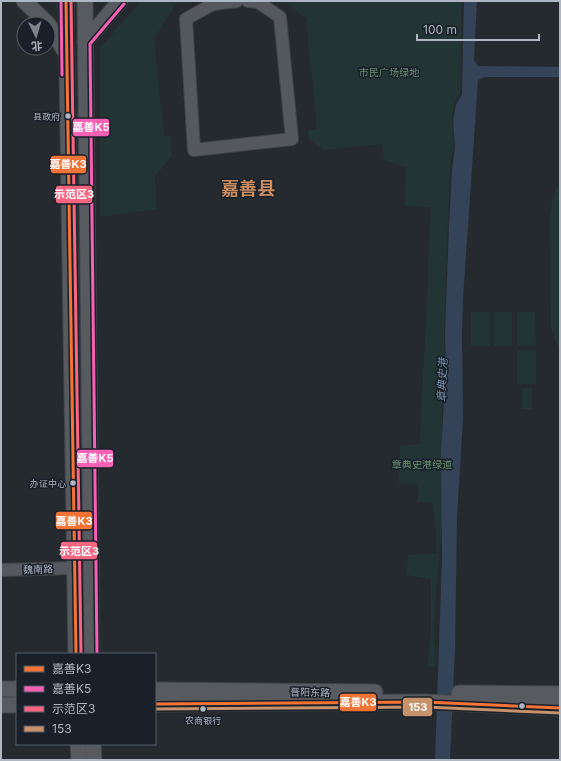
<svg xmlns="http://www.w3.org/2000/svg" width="561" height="761" viewBox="0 0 561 761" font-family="Inter,'Noto Sans SC',sans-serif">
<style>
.green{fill:#233435}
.water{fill:#344357}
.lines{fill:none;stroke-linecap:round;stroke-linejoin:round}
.minor-casing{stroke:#42464a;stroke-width:14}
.major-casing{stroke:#42464c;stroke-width:17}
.minor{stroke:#55585e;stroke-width:12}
.major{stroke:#575b60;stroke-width:15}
.bus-1-casing{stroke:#192029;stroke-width:6}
.bus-2-casing{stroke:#192029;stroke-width:6}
.bus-3-casing{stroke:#192029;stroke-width:6}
.bus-4-casing{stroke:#192029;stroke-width:6}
.bus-1{stroke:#f57335;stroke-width:3}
.bus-2{stroke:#f860b3;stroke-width:3}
.bus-3{stroke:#fa6682;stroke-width:3}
.bus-4{stroke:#c7916a;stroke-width:3}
.bus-dot{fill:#aeb6c2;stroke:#192029;stroke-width:1.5}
.labels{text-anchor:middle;stroke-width:3;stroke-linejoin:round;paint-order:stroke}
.bus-label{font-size:9px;fill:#aeb6c2;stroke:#192029;text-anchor:end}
.park-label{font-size:10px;fill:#679170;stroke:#192029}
.street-label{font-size:10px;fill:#aeb6c2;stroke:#192029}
.water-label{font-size:11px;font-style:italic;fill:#778eaa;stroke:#192029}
.town-label{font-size:18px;font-weight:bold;fill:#cb8c5f;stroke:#192029}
.line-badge{stroke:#192029;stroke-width:1.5}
.badge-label{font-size:11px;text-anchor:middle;font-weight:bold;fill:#fff}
</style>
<rect width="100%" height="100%" fill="#252a2f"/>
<g class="green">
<polygon points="141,1 178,1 154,39 164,136 170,136 172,156 155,176 157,209 100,217 100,48"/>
<polygon points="285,1 462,1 460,92 454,104 452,121 453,148 450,168 444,333 445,368 442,404 442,527 434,618 436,667 428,667 431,630 431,579 407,575 408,555 436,553 436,531 432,503 417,502 418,484 399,484 400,446 420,444 431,207 405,206 406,168 384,159 382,144 324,150 309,140 308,130 317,129 306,19"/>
<polygon points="560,183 560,351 554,338 551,326 550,214 553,196"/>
<rect x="471" y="312" width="19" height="34"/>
<rect x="494" y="312" width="18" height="34"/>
<polygon points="517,312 535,312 536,346 517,346"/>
<rect x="517" y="350" width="19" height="34"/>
<rect x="522" y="388" width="10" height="21"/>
</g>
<polygon class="water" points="464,1 477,1 474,60 478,66 560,67 560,77 485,77 478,80 463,299 462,333 463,418 457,517 455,649 450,760 435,760 442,559 441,453 446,368 445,334 449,226 452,170 455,147 453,121 456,105 462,94"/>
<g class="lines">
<defs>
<g id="minor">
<polyline points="213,1 213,4 186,19 194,150 292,139 280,17 258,2 248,1"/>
<polyline points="213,4 237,1"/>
<polyline points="1,570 74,568"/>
</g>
<g id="major">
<polyline points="24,1 48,24 66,53"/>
<polyline points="66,1 76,654"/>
<polyline points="85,1 92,654"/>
<polyline points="85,42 120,1"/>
<polyline points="1,689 17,689"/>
<polyline points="155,690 375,692"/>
<polyline points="459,693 560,694"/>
<polyline points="155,704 425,702 560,708"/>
<polyline points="1,705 17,705"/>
<polyline points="78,744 79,760"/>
<polyline points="93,744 94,760"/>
</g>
</defs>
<use href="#minor" class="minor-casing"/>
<use href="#major" class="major-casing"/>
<use href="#minor" class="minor"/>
<use href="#major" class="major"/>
<defs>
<g id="bus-1">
<polyline points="66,1 76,654"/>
<polyline points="155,704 425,702 560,708"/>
</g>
<g id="bus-2">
<polyline points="61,1 62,75"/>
<polyline points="97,654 90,44 124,4"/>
</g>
<polyline id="bus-3" points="71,1 81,654"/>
<polyline id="bus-4" points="155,709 425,707 560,713"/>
</defs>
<use href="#bus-1" class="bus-1-casing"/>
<use href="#bus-2" class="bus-2-casing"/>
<use href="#bus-3" class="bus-3-casing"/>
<use href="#bus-4" class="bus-4-casing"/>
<use href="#bus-1" class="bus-1"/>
<use href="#bus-2" class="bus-2"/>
<use href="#bus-3" class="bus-3"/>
<use href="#bus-4" class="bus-4"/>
</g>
<g class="bus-dot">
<circle cx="68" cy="116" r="3.5"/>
<circle cx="73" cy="483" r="3.5"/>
<circle cx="522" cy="706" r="3.5"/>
<circle cx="203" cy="709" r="3.5"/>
</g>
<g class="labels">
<g class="bus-label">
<text x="60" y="120">县政府</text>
<text x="66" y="487">办证中心</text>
<text x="203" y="724" text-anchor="middle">农商银行</text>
</g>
<g class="park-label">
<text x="389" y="76">市民广场绿地</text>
<text x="422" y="468">章典史港绿道</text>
</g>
<g class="street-label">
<text transform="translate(38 569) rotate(-2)" y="4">魏南路</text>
<text transform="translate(310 692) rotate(1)" y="4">晋阳东路</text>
</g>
<g class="water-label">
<text transform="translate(442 380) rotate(-88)" y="4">章典史港</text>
</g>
<g class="town-label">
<text x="248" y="195">嘉善县</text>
</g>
</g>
<g class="line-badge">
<rect x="72" y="118" width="38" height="19" rx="4" fill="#f860b3"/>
<rect x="50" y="155" width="37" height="19" rx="4" fill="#f57335"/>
<rect x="55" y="185" width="38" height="19" rx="4" fill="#fa6682"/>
<rect x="76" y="449" width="38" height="19" rx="4" fill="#f860b3"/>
<rect x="55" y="511" width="38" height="19" rx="4" fill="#f57335"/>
<rect x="60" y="541" width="38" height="19" rx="4" fill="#fa6682"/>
<rect x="339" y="693" width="38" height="19" rx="4" fill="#f57335"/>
<rect x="402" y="697" width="31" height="20" rx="4" fill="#c7916a"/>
</g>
<g class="badge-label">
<text x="91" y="131">嘉善K5</text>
<text x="68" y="168">嘉善K3</text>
<text x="74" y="198">示范区3</text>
<text x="95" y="462">嘉善K5</text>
<text x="74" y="525">嘉善K3</text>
<text x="79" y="555">示范区3</text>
<text x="358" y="706">嘉善K3</text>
<text x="418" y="711">153</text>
</g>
<rect width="561" height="761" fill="none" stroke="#aeb6c2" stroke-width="4"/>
<rect x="16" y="653" width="140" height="92" fill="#192029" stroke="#555c66"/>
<rect x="24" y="666" width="20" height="6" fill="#f57335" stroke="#555c66"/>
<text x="52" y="673" font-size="12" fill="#aeb6c2">嘉善K3</text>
<rect x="24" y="686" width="20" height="6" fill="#f860b3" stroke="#555c66"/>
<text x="52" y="693" font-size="12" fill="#aeb6c2">嘉善K5</text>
<rect x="24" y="706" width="20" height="6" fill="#fa6682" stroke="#555c66"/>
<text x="52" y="713" font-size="12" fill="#aeb6c2">示范区3</text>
<rect x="24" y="726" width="20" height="6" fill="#c7916a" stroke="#555c66"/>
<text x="52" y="733" font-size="12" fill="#aeb6c2">153</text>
<g transform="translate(36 36) rotate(175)"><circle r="19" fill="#192029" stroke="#555c66"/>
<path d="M0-3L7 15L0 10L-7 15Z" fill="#7e858f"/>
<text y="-6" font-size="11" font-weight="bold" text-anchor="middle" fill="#aeb6c2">北</text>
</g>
<path d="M417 34v6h122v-6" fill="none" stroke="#aeb6c2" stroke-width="2"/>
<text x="423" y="34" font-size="12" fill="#aeb6c2" stroke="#192029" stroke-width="3" paint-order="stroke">100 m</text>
</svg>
